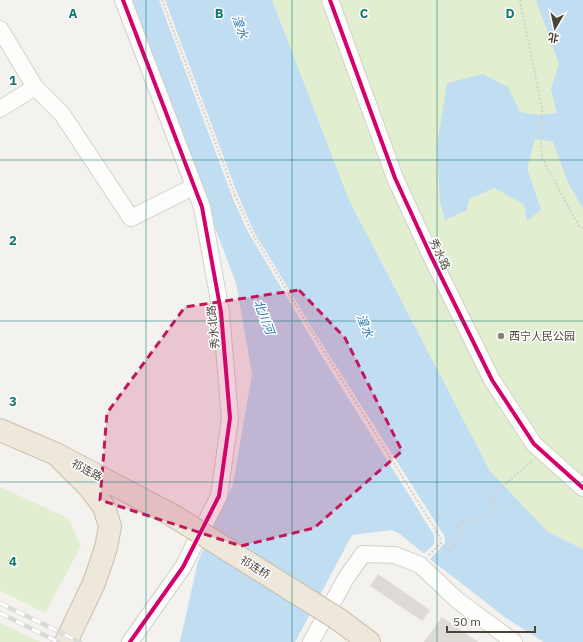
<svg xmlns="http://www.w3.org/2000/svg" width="583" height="642" viewBox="0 0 583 642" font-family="'IBM Plex Sans','Noto Sans SC',sans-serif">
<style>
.green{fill:#e1eecf}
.water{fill:#c0ddf1}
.building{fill:#dedbd6}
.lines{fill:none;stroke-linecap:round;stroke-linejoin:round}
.minor-casing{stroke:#d2d0cb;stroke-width:18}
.highway-casing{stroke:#ccbfa9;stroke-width:24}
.path{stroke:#d3d2cc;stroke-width:2;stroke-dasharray:2 2;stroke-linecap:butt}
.minor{stroke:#fdfdfc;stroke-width:16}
.highway{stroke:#ede8db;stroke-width:22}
.rail-casing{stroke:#dbdbda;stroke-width:4.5}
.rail{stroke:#fff;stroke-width:3;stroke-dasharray:9;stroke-linecap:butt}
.highway-bridge-casing{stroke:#ccbfa9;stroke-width:24;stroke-linecap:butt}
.highway-bridge{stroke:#ede8db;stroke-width:22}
.cycleway-casing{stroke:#fff;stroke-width:6}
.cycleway{stroke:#d6006c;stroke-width:4}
.marked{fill:#c2185b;fill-opacity:0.2;stroke:#c2185b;stroke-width:3;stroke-dasharray:8 5;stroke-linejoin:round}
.grid{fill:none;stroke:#0f766e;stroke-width:1;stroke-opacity:0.55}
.poi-dot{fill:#868178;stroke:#fff;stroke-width:1.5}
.labels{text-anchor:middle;stroke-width:3;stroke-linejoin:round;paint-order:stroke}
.street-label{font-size:11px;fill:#4b4439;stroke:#fff}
.poi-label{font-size:11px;fill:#4b4439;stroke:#fff;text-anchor:start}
.water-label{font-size:12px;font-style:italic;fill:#2e7ab2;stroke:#fff}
.grid-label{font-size:13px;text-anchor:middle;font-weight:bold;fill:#0f766e;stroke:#fff;stroke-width:3;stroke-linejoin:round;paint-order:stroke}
</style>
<rect width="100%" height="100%" fill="#f4f2ee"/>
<g class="green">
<polygon points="272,0 583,0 583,549 548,532 490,471 349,200"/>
<polygon points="0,487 68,518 81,546 45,613 0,591"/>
<polygon points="0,623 40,642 0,642"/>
</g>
<g class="water">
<polygon points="129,0 159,0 233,199 248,232 320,353 434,535 434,544 425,553 423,553 400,534 392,530 352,535 295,642 180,642 198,561 233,484 252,374 236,283"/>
<polygon points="165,0 272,0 349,200 490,471 548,532 583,549 583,642 544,642 506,618 430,559 445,543 445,537 317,336 253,230 236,190"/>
<polygon points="536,0 583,0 583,208 569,185 553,142 535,139 527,168 541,210 527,221 524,204 494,188 469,199 467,210 445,220 440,201 437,146 447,83 483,74 508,87 520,112 539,115 557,113 551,89 559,64"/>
</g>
<g class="building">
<polygon points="378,574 430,610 422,621 370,586"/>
<polygon points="442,617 478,642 424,642"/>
</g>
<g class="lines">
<defs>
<g id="minor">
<polyline points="123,0 202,207 221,312 230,418 219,496 183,567 130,642"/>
<polyline points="330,0 395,178 430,254 492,380 534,444 583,488"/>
<polyline points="0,29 35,87 0,109"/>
<polyline points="35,87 62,114 131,218 193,187"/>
<polyline points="311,642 346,578 363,554 395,555 420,565 457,600 514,642"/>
</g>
<g id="highway">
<polyline points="0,430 56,454 172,515"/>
<polyline points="56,454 90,488 104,507 110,526 106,548 94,583 66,642"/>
<polyline points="338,619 369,642"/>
</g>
</defs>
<use href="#minor" class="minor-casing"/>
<use href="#highway" class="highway-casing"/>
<g class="path">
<polyline points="162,0 235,195 251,231 320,345 435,529 440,538 441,543"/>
<polyline points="520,0 542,109 541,145 542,158 579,226 583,228"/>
<polyline points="215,202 235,195"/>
<polyline points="429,555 441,543 448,551 464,535 457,527 471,515 478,523 498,505 490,497 533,460"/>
</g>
<use href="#minor" class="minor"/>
<use href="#highway" class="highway"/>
<defs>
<g id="rail">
<polyline points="0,603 80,642"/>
<polyline points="0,613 58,642"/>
</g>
</defs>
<use href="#rail" class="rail-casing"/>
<use href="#rail" class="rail"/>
<defs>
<polyline id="highway-bridge" points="172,515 338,619"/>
</defs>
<use href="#highway-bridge" class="highway-bridge-casing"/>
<use href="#highway-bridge" class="highway-bridge"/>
<defs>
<g id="cycleway">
<polyline points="123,0 202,207 221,312 230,418 219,496 183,567 130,642"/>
<polyline points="330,0 395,178 430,254 492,380 534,444 583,488"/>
</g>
</defs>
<use href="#cycleway" class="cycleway-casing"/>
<use href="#cycleway" class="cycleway"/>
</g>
<path class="marked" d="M299,290l46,48 57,113 -88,77 -73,18 -141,-46 7,-87 78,-106z"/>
<path class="grid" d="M146,0v642M292,0v642M437,0v642M0,160h583M0,321h583M0,482h583"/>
<circle class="poi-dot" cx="501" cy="336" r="4"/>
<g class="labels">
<g class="street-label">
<text transform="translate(440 254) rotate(64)" y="4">秀水路</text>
<text transform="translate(213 327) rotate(-96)" y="4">秀水北路</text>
<text transform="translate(87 470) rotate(28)" y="4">祁连路</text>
<text transform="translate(255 567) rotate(32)" y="4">祁连桥</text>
</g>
<g class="poi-label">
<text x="509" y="340">西宁人民公园</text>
</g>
<g class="water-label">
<text transform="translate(240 27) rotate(70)" y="4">湟水</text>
<text transform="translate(264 317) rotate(69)" y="4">北川河</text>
<text transform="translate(365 326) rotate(68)" y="4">湟水</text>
</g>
</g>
<g class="grid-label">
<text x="73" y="18">A</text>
<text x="219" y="18">B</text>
<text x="364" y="18">C</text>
<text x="510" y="18">D</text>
<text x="13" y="85">1</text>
<text x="13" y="245">2</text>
<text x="13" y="406">3</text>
<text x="13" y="566">4</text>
</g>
<g transform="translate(555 28) rotate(189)" stroke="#ffffff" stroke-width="3" paint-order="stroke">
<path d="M0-3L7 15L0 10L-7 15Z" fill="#4b4439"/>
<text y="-6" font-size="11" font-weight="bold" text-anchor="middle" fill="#4b4439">北</text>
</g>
<path d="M447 626v6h88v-6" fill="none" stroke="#4b4439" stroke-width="2"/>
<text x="453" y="626" font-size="12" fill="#4b4439" stroke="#ffffff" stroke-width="3" paint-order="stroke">50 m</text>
</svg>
